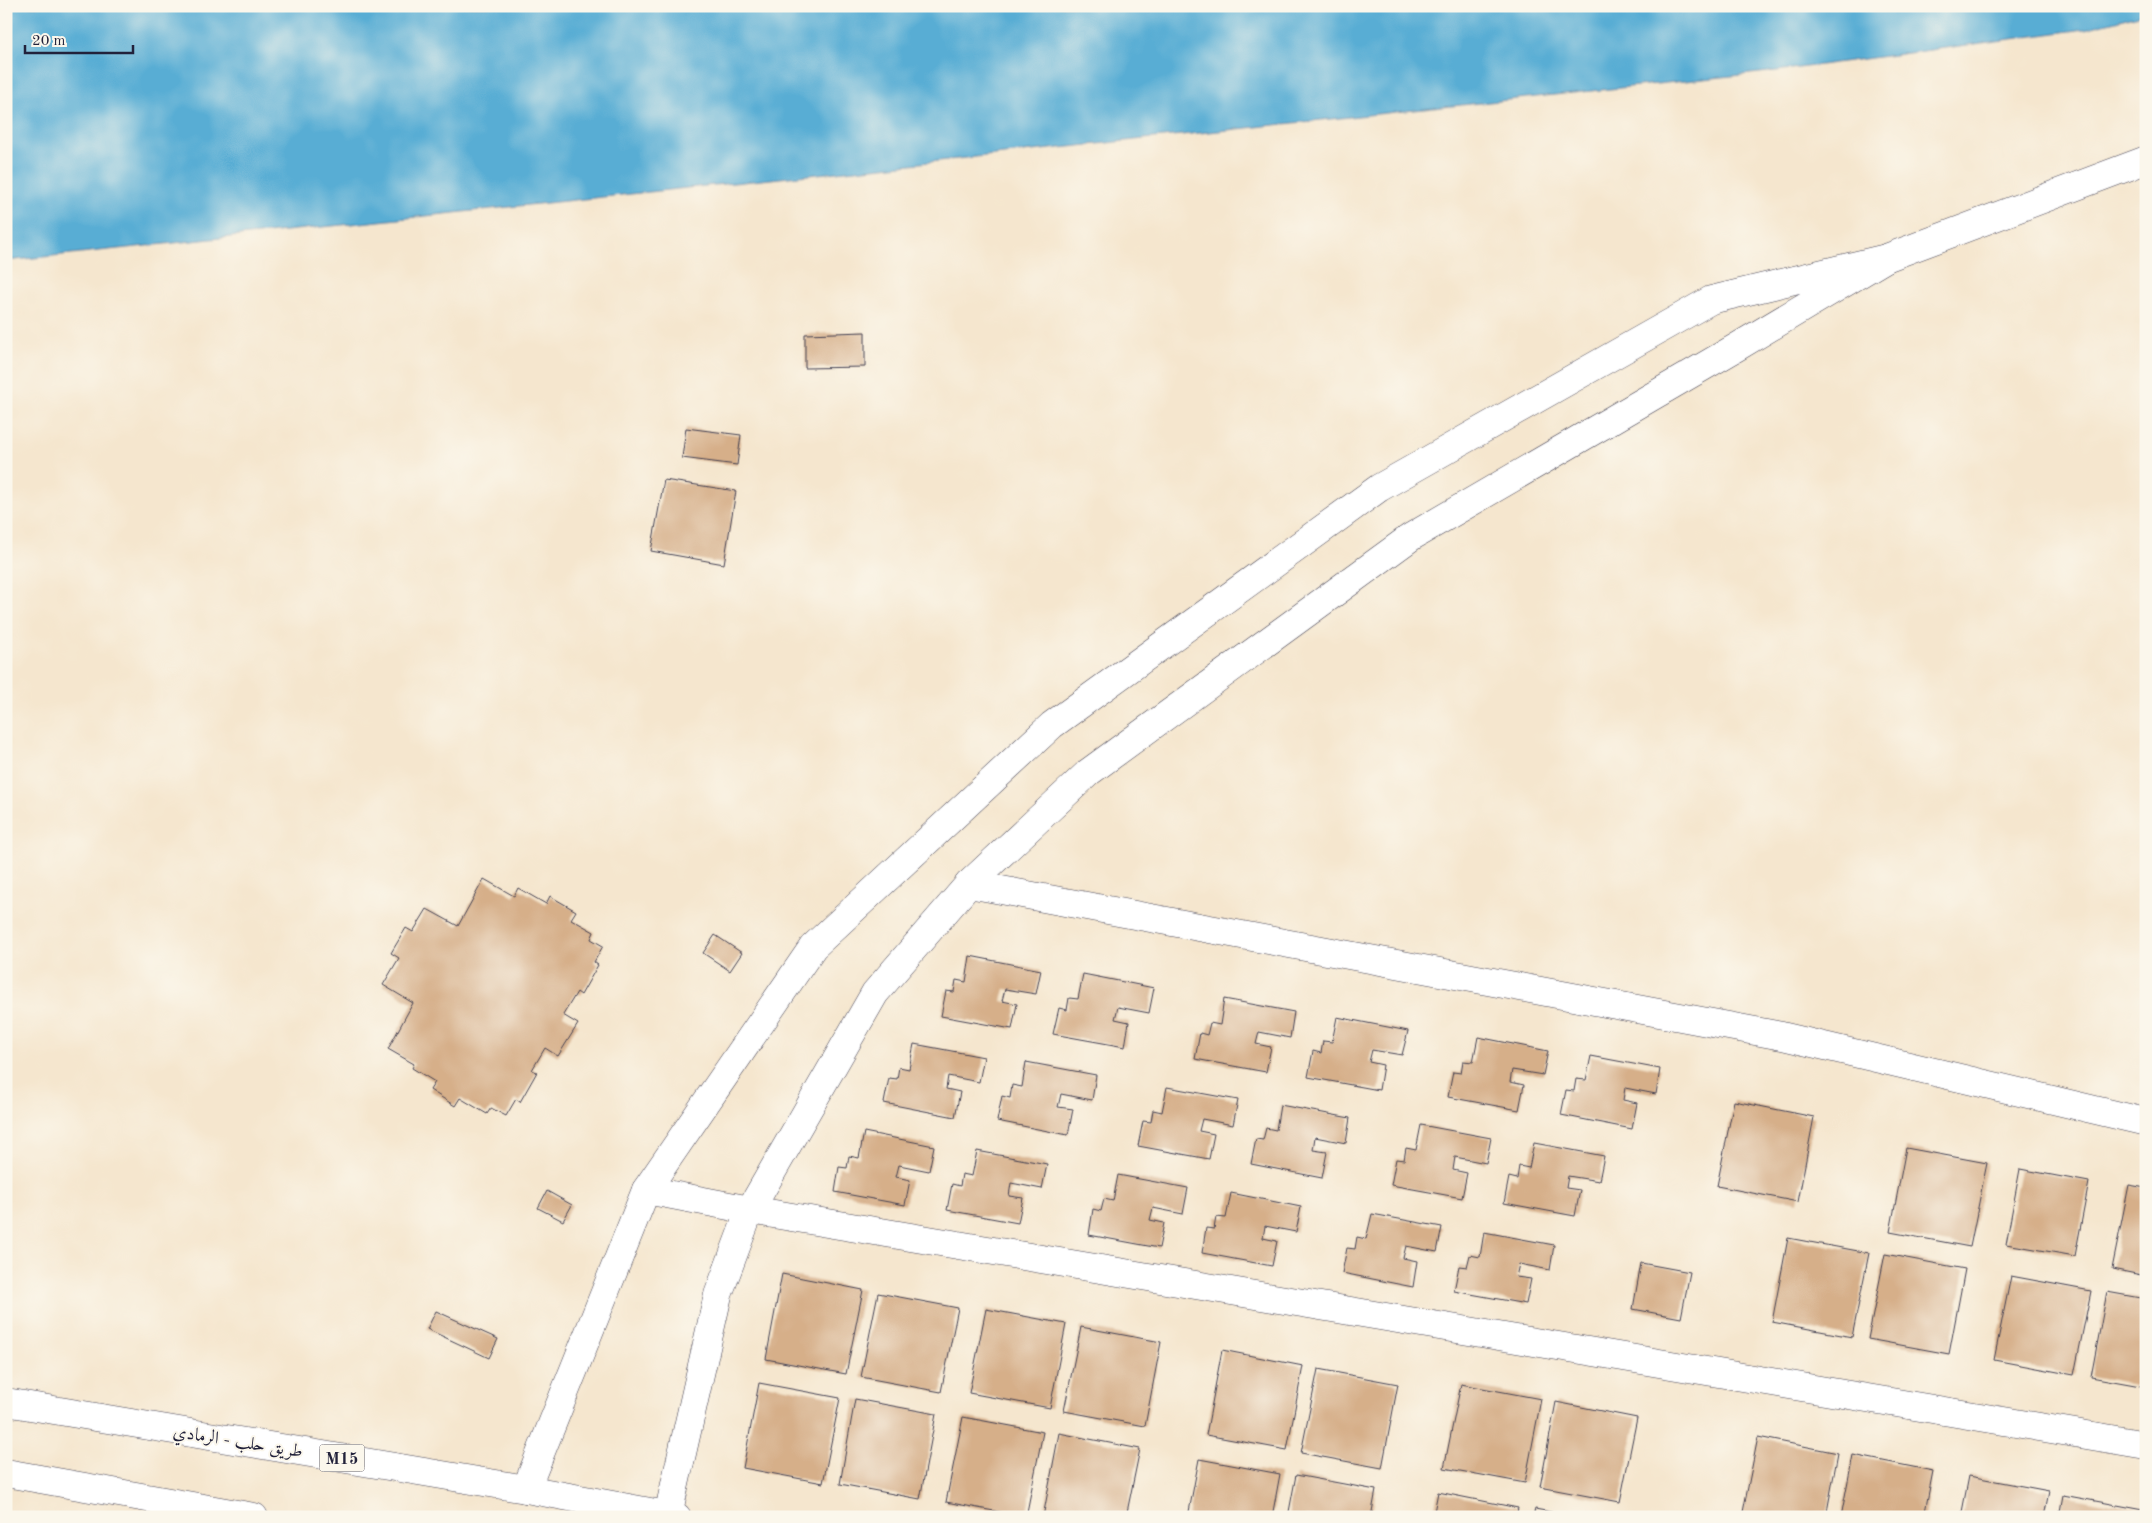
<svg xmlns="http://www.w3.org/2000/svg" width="2152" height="1523" viewBox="0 0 2152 1523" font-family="'Old Standard TT',Amiri,serif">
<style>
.water{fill:#58add4;stroke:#3d6888}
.building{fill:#d6af89}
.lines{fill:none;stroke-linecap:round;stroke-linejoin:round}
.street-casing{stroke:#423f51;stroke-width:29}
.secondary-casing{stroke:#423f51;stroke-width:29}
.highway-casing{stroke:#423f51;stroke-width:29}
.street{stroke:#fff;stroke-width:28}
.secondary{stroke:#fff;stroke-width:28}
.highway{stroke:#fff;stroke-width:28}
.labels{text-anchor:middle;stroke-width:4;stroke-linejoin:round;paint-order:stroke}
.shield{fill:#fbf7ec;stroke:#636270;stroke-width:1}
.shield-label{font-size:16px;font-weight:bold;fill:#22223b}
.street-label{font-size:18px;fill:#22223b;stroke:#fbf7ec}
</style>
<rect width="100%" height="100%" fill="#fbf7ec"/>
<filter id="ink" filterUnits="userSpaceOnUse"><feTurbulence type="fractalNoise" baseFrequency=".02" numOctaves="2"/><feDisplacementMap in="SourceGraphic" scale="10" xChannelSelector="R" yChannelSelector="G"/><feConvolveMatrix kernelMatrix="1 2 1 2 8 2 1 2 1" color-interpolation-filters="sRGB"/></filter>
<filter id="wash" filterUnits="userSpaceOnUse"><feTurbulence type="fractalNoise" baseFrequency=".0096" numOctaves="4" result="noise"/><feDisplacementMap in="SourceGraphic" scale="20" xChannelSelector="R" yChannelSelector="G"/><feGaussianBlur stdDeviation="1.12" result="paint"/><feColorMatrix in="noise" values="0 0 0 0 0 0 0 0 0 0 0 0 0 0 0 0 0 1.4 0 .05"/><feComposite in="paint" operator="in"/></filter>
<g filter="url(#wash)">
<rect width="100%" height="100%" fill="#f5e6ce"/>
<polygon class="water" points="6,6 2146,6 2146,13 2085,29 1769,72 6,261"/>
<g id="blocks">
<g class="building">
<polygon points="865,332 865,367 805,368 805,334"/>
<polygon points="686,428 741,435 737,465 682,458"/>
<polygon points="664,480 736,491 724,564 651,551"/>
<polygon points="484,879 514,896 518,888 546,904 550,896 576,911 571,919 594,932 591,939 603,946 594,962 598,965 581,995 577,992 563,1015 578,1024 558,1056 545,1048 532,1070 537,1072 520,1102 516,1099 506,1116 491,1108 487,1114 460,1098 455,1106 430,1090 435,1082 412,1068 414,1064 388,1049 413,1003 383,985 399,958 391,953 406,928 413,932 427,909 458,926"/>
<polygon points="715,935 742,953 730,971 703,953"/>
<polygon points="970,956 1041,970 1036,994 1005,989 1002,1001 1017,1004 1012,1029 941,1016 946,991 954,992 956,980 966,982"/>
<polygon points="1083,974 1154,988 1149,1013 1118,1007 1115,1019 1129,1022 1125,1047 1053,1034 1059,1008 1067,1010 1069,998 1078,999"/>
<polygon points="1224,999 1294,1012 1290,1038 1259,1032 1256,1044 1271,1047 1266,1072 1195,1059 1200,1033 1207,1035 1210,1023 1220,1025"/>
<polygon points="1337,1017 1408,1031 1402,1055 1372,1050 1369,1062 1383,1065 1379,1090 1308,1077 1313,1051 1321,1053 1323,1041 1332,1042"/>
<polygon points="1478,1037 1548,1051 1543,1075 1512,1070 1510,1082 1524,1085 1519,1110 1448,1097 1453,1072 1461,1073 1463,1061 1473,1062"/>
<polygon points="914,1044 984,1057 979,1082 948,1076 946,1089 960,1092 955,1117 884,1103 889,1078 897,1079 899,1067 909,1069"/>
<polygon points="1591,1056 1660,1069 1656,1094 1625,1088 1623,1100 1637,1103 1632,1129 1561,1115 1566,1090 1574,1091 1576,1079 1586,1080"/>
<polygon points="1026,1062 1096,1075 1092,1100 1061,1094 1058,1107 1073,1109 1068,1135 997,1121 1002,1096 1010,1098 1012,1085 1022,1087"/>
<polygon points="1167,1087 1238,1100 1233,1125 1202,1119 1199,1131 1214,1134 1209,1159 1138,1146 1143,1121 1151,1122 1153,1110 1162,1112"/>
<polygon points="1734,1101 1814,1117 1798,1202 1717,1186"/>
<polygon points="1280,1105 1350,1118 1346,1143 1315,1137 1313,1150 1327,1152 1322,1178 1251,1164 1256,1139 1263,1140 1266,1128 1276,1130"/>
<polygon points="1421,1125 1491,1138 1486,1163 1455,1157 1453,1170 1467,1173 1462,1198 1391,1185 1396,1159 1404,1160 1406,1148 1416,1150"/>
<polygon points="864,1132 934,1146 929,1171 899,1165 896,1177 910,1180 905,1205 835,1192 839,1167 847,1168 849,1156 859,1158"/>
<polygon points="1534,1143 1604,1156 1599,1181 1568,1176 1566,1188 1580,1190 1575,1216 1504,1203 1509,1177 1517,1179 1519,1166 1529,1168"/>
<polygon points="1906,1148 1987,1163 1970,1247 1890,1232"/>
<polygon points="977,1151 1047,1164 1042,1189 1011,1183 1009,1196 1023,1198 1018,1223 947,1210 952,1184 960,1186 962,1174 972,1176"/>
<polygon points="2020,1169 2089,1182 2075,1256 2006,1244"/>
<polygon points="1118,1175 1188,1188 1183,1214 1153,1208 1150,1220 1164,1223 1159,1248 1089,1235 1093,1209 1101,1211 1104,1199 1113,1201"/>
<polygon points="2129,1185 2146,1188 2146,1276 2112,1269"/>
<polygon points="547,1191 572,1205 563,1221 538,1208"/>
<polygon points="1231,1193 1301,1207 1296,1232 1265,1226 1263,1238 1277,1241 1272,1266 1202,1253 1206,1228 1214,1229 1216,1217 1226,1218"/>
<polygon points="1372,1214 1442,1227 1437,1252 1406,1246 1403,1258 1417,1261 1413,1287 1342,1273 1347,1248 1355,1249 1357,1237 1366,1239"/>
<polygon points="1484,1232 1554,1245 1550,1270 1519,1264 1516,1277 1531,1279 1526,1304 1454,1291 1459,1266 1467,1267 1470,1255 1480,1257"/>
<polygon points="1788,1238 1869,1253 1852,1337 1772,1322"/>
<polygon points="1885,1254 1965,1269 1949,1354 1868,1339"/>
<polygon points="1641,1263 1690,1272 1681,1318 1633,1309"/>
<polygon points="782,1274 863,1290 846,1374 766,1359"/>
<polygon points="2011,1276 2091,1291 2074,1375 1994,1360"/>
<polygon points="2107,1292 2146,1299 2146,1387 2091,1377"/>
<polygon points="878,1293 958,1308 941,1392 861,1377"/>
<polygon points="986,1309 1066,1324 1050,1408 969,1393"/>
<polygon points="436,1311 498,1339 489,1358 427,1329"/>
<polygon points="1081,1327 1161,1342 1145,1426 1064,1411"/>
<polygon points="1222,1350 1303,1366 1287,1450 1206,1435"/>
<polygon points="1318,1369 1398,1384 1382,1468 1301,1453"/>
<polygon points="759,1383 840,1398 823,1483 743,1468"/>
<polygon points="1461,1384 1541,1399 1525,1483 1444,1468"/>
<polygon points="855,1399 936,1414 920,1499 840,1484"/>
<polygon points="1556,1402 1637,1418 1620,1502 1540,1487"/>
<polygon points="963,1417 1043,1432 1026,1517 946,1502"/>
<polygon points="1059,1433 1140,1449 1126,1517 1043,1517"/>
<polygon points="1758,1437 1838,1453 1826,1517 1742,1517"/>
<polygon points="1853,1455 1933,1471 1924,1517 1841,1517"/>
<polygon points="1199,1459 1280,1474 1272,1517 1188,1517"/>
<polygon points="1296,1475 1376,1490 1371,1517 1288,1517"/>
<polygon points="1969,1476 2049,1491 2044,1517 1961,1517"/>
<polygon points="1438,1492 1518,1508 1516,1517 1433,1517"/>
<polygon points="2063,1495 2144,1510 2142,1517 2059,1517"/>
<polygon points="1535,1509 1572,1516 1572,1517 1533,1517"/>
</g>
</g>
</g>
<g filter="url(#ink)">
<use href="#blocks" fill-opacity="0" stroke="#423f51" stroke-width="1"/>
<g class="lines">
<defs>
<g id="street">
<polyline points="969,884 1782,1036 2146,1122"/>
<polyline points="646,1190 750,1210 2146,1445"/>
</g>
<g id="secondary">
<polyline points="1886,258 2146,160"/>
<polyline points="526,1489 646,1190 813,947 1052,725 1379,488 1711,300 1886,258 1737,347 1411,537 1089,772 969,884 875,993 750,1210 718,1295 668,1515"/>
</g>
<g id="highway">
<polyline points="6,1402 526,1489 677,1517"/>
<polyline points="6,1473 254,1517"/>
</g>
</defs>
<use href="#street" class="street-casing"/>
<use href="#secondary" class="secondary-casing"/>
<use href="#highway" class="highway-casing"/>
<use href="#street" class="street"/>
<use href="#secondary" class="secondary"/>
<use href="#highway" class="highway"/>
</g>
</g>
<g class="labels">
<rect class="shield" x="319.5" y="1444.5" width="45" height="27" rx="4"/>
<g class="shield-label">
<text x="342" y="1464">M15</text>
</g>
<g class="street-label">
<text transform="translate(238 1441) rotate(9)" y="6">طريق حلب - الرمادي</text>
</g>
</g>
<rect width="2152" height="1523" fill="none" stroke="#fbf7ec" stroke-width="25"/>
<path d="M25 45v8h108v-8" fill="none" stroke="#22223b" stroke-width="2.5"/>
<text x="32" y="45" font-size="15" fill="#22223b" stroke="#fbf7ec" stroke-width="4" paint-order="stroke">20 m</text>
</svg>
